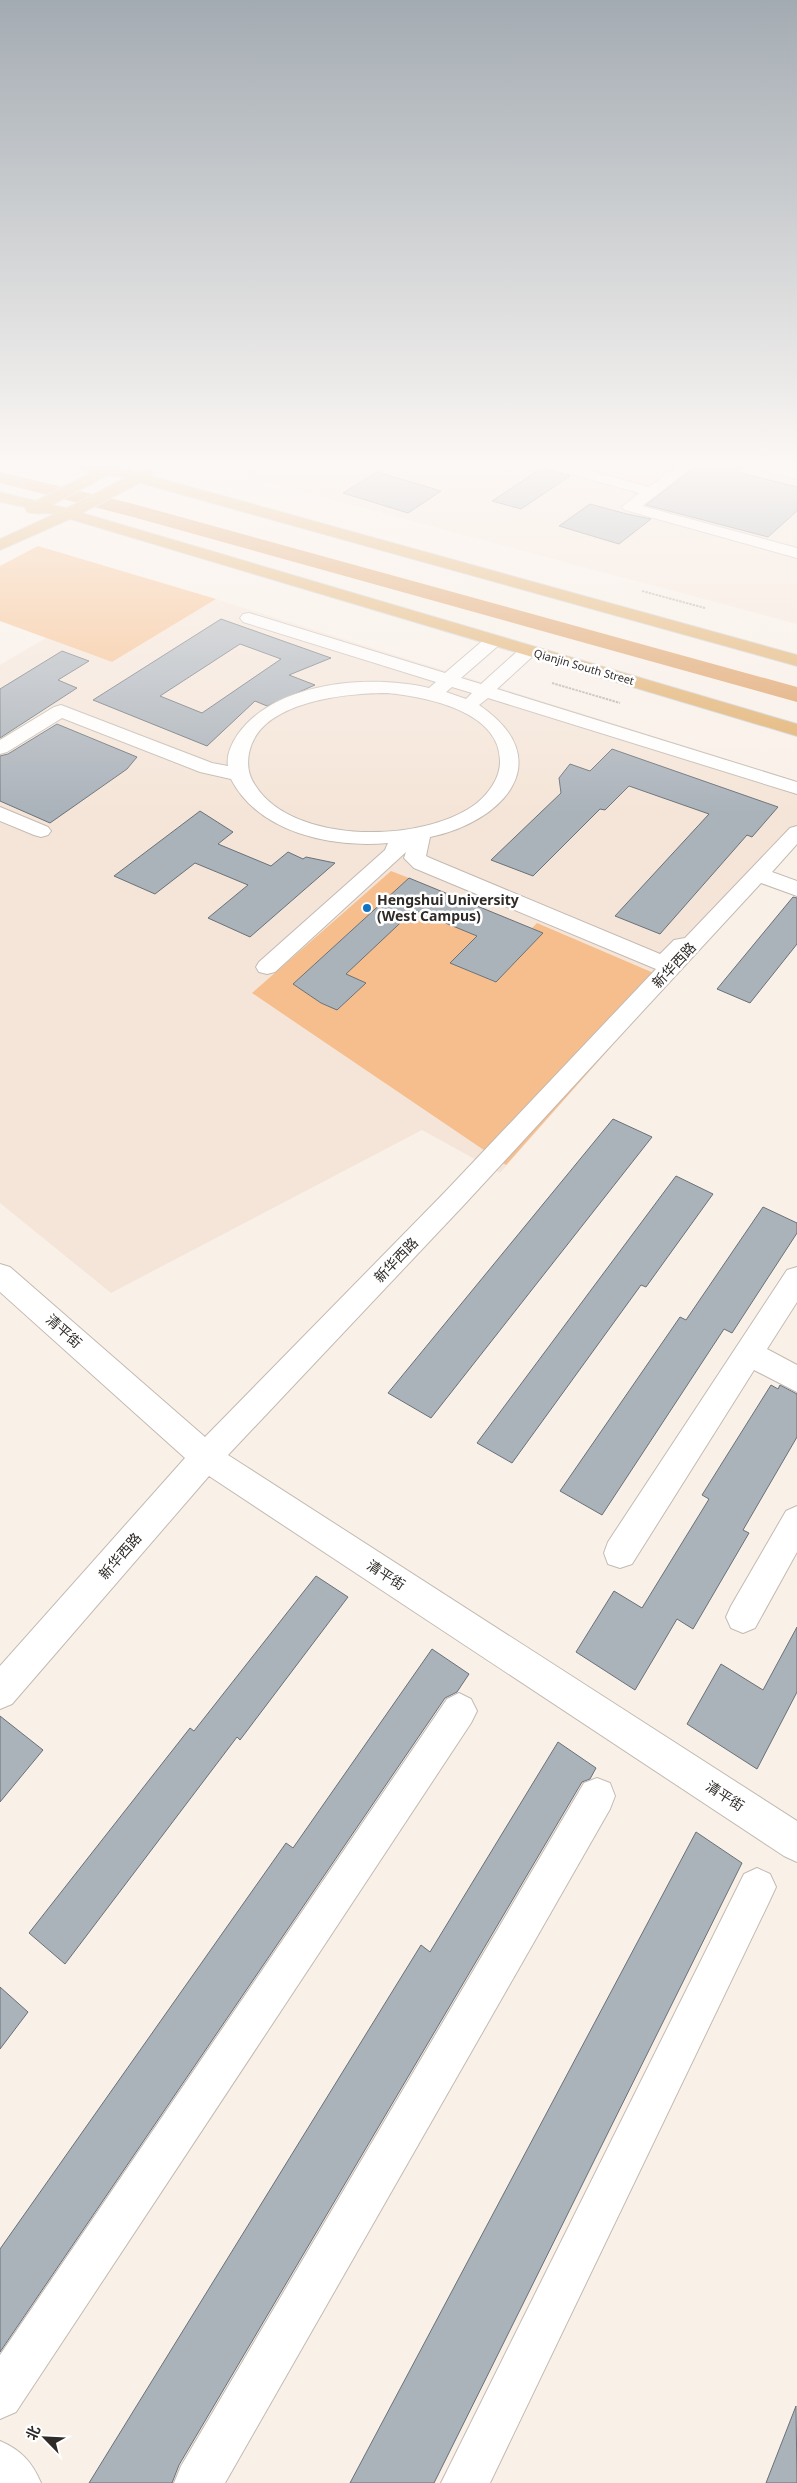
<svg xmlns="http://www.w3.org/2000/svg" width="797" height="2483" viewBox="0 0 797 2483" font-family="'Noto Sans','Noto Sans SC',sans-serif">
<style>
.built{fill:#f5e5d8}
.green{fill:#f6be8c}
.water{fill:#dd9e62}
.building{fill:#aab2ba;stroke:#697178;fill-rule:evenodd}
.lines{fill:none;stroke-linecap:round;stroke-linejoin:round}
.minor-casing{stroke:#c3bab2;stroke-width:2}
.major-casing{stroke:#d1d0d0;stroke-width:2}
.path{stroke:#b8b1aa;stroke-width:2;stroke-dasharray:2.5 1;stroke-linecap:butt}
.minor{fill:#fff;fill-rule:evenodd}
.major{fill:#e0ad69;fill-rule:evenodd}
.poi-dot{fill:#1274c0;stroke:#fff;stroke-width:2}
.labels{text-anchor:middle;stroke-width:5;stroke-linejoin:round;paint-order:stroke}
.far-street-label{font-size:11px;fill:#2f2b28;stroke:#fff}
.poi-label{font-size:14px;font-weight:bold;fill:#2f2b28;stroke:#fff;text-anchor:start}
.street-label{font-size:14px;fill:#2f2b28;stroke:#fff}
</style>
<rect width="100%" height="100%" fill="#f9f0e8"/>
<g class="built">
<polygon points="210,467 797,467 797,624"/>
<polygon points="216,599 797,781 797,836 500,1173 422,1130 111,1293 0,1203 0,665 46,638 112,662"/>
</g>
<g class="green">
<polygon points="38,546 216,599 112,662 0,621 0,566"/>
<polygon points="391,871 409,878 293,984 321,1003 337,1010 365,983 344,975 414,910 477,936 450,963 495,982 542,933 532,928 537,923 670,980 506,1165 252,993"/>
</g>
<polygon class="water" points="0,472 130,503 797,687 797,702 133,517 0,483"/>
<g class="building">
<polygon points="695,467 744,467 737,472 797,487 797,511 768,537 646,505"/>
<polygon points="542,468 570,476 521,509 492,501"/>
<polygon points="377,472 441,491 408,513 343,493"/>
<polygon points="590,504 627,514 651,519 619,544 559,526"/>
<path d="M221,619l110,39 -42,17 26,10 -48,21 -12,-5 -48,45 -114,-46zM240,644l41,15 -79,54 -42,-17z"/>
<polygon points="62,651 89,661 58,680 77,688 0,738 0,689"/>
<polygon points="57,724 137,757 127,769 50,823 0,801 0,756 8,754"/>
<polygon points="612,749 778,807 752,837 747,835 660,934 615,916 709,814 629,786 605,810 600,809 533,876 491,860 561,793 559,778 570,764 590,771"/>
<polygon points="200,811 233,832 218,844 271,866 288,852 303,859 306,857 335,863 250,937 208,918 248,885 195,863 155,894 114,876"/>
<polygon points="409,878 543,933 496,982 450,963 477,936 414,910 346,974 366,983 337,1010 321,1003 293,984"/>
<polygon points="793,897 797,898 797,944 750,1003 717,989"/>
<polygon points="613,1119 652,1137 431,1418 388,1393"/>
<polygon points="676,1176 713,1194 646,1287 641,1285 512,1463 477,1443"/>
<polygon points="763,1207 797,1223 797,1233 732,1333 724,1329 602,1515 560,1491 680,1317 686,1320"/>
<polygon points="771,1385 778,1389 780,1385 797,1394 797,1437 743,1530 749,1533 693,1629 677,1619 635,1690 576,1652 614,1591 642,1608 709,1499 702,1495"/>
<polygon points="316,1576 348,1597 240,1740 237,1737 65,1964 29,1933 190,1728 194,1731"/>
<polygon points="797,1627 797,1692 757,1769 687,1724 721,1664 763,1690"/>
<polygon points="432,1649 469,1674 457,1692 445,1698 0,2352 0,2249 286,1843 293,1848"/>
<polygon points="0,1716 43,1750 0,1802"/>
<polygon points="558,1742 596,1768 590,1779 582,1782 179,2465 172,2483 89,2483 421,1945 430,1952"/>
<polygon points="696,1832 742,1863 434,2483 350,2483"/>
<polygon points="0,1987 28,2012 0,2049"/>
<polygon points="796,2406 797,2483 766,2483"/>
</g>
<g class="lines">
<defs>
<g id="minor">
<polygon points="554,467 577,467 649,487 677,467 693,467 642,506 797,548 797,558 625,510 622,507 639,493 556,470"/>
<polygon points="759,467 783,467 797,470 797,479 761,470"/>
<path d="M249,613l196,60 42,-36h12l3,4 -3,4 -38,33 20,6 41,-37h12l3,4 -3,4 -37,34 300,93v12l-309,-96 -9,7c81,55 24,117 -49,132l-4,19 4,2 230,96 14,-14 11,-2 105,-110 7,-2v18l-25,28 25,9v15l-36,-13 -299,324 -234,248 569,366v41l-13,-6 -575,-380 -197,228 -12,5v-43l185,-208 -185,-166v-28l10,3 195,170 239,-244 212,-224 -242,-101 -10,-10 2,-6 -131,120 -8,2 -8,-2 -3,-5 3,-5 126,-112 3,-7c-57,5 -129,-10 -157,-64l-31,-7 -138,-54 -55,34 -7,2v-14l54,-33 7,-2 151,58 16,3c-2,-11 4,-23 10,-32 38,-53 133,-60 191,-46l7,-6 -193,-60 -3,-4 3,-4zM452,687l20,6 -6,6 -20,-7zM388,693c38,4 113,18 112,69 0,16 -11,31 -23,41 -51,40 -184,43 -222,-18 -7,-10 -8,-21 -6,-32 10,-52 97,-60 139,-60z"/>
<polygon points="0,807 48,827 51,831 48,835 41,837 34,835 0,821"/>
<polygon points="797,1267 797,1302 767,1349 797,1365 797,1392 754,1370 632,1564 620,1568 608,1564 604,1553 608,1542 787,1270"/>
<polygon points="797,1506 797,1552 755,1628 743,1633 731,1628 726,1617 731,1606 786,1511"/>
<polygon points="459,1693 471,1699 477,1711 471,1723 16,2412 0,2419 0,2355 447,1699"/>
<polygon points="597,1778 610,1783 615,1796 610,1809 225,2483 174,2483 181,2466 584,1783"/>
<polygon points="757,1868 770,1874 776,1887 770,1900 490,2483 441,2483 744,1874"/>
<path d="M0,2441c21,9 32,21 41,42h-41z"/>
</g>
<path id="major" d="M80,467h38l19,5 8,-2 5,1 2,3 -1,2 646,179v11l-657,-183 -58,30 715,211v12l-727,-217 -70,31v-11l55,-25c-11,-2 -19,1 -28,-2l-2,-5 -25,-5v-10l36,9 56,-29 -10,-2zM108,475l17,3 -58,30 -15,-3z"/>
</defs>
<use href="#minor" class="minor-casing"/>
<use href="#major" class="major-casing"/>
<g class="path">
<polyline points="642,591 705,608"/>
<polyline points="552,683 620,703"/>
</g>
<use href="#minor" class="minor"/>
<use href="#major" class="major"/>
</g>
<linearGradient id="sky" x2="0" y2="1"><stop stop-color="#a3abb2"/><stop offset="0.57" stop-color="#fcf8f5"/><stop offset="1" stop-color="#fcf8f5" stop-opacity="0"/></linearGradient>
<rect width="797" height="814" fill="url(#sky)"/>
<circle class="poi-dot" cx="367" cy="908" r="5"/>
<g class="labels">
<g class="far-street-label">
<text transform="translate(584 667) rotate(16)" y="4">Qianjin South Street</text>
</g>
<g class="poi-label">
<text x="377" y="905">Hengshui University<tspan x="377" dy="16">(West Campus)</tspan></text>
</g>
<g class="street-label">
<text transform="translate(674 965) rotate(-47)" y="5">新华西路</text>
<text transform="translate(396 1260) rotate(-46)" y="5">新华西路</text>
<text transform="translate(64 1331) rotate(42)" y="5">清平街</text>
<text transform="translate(120 1556) rotate(-49)" y="5">新华西路</text>
<text transform="translate(386 1575) rotate(33)" y="5">清平街</text>
<text transform="translate(725 1796) rotate(33)" y="5">清平街</text>
</g>
</g>
<g transform="translate(45 2438) rotate(294)" stroke="#ffffff" stroke-width="4" paint-order="stroke">
<path d="M0-4L9 19L0 12L-9 19Z" fill="#2f2b28"/>
<text y="-8" font-size="14" font-weight="bold" text-anchor="middle" fill="#2f2b28">北</text>
</g>
</svg>
